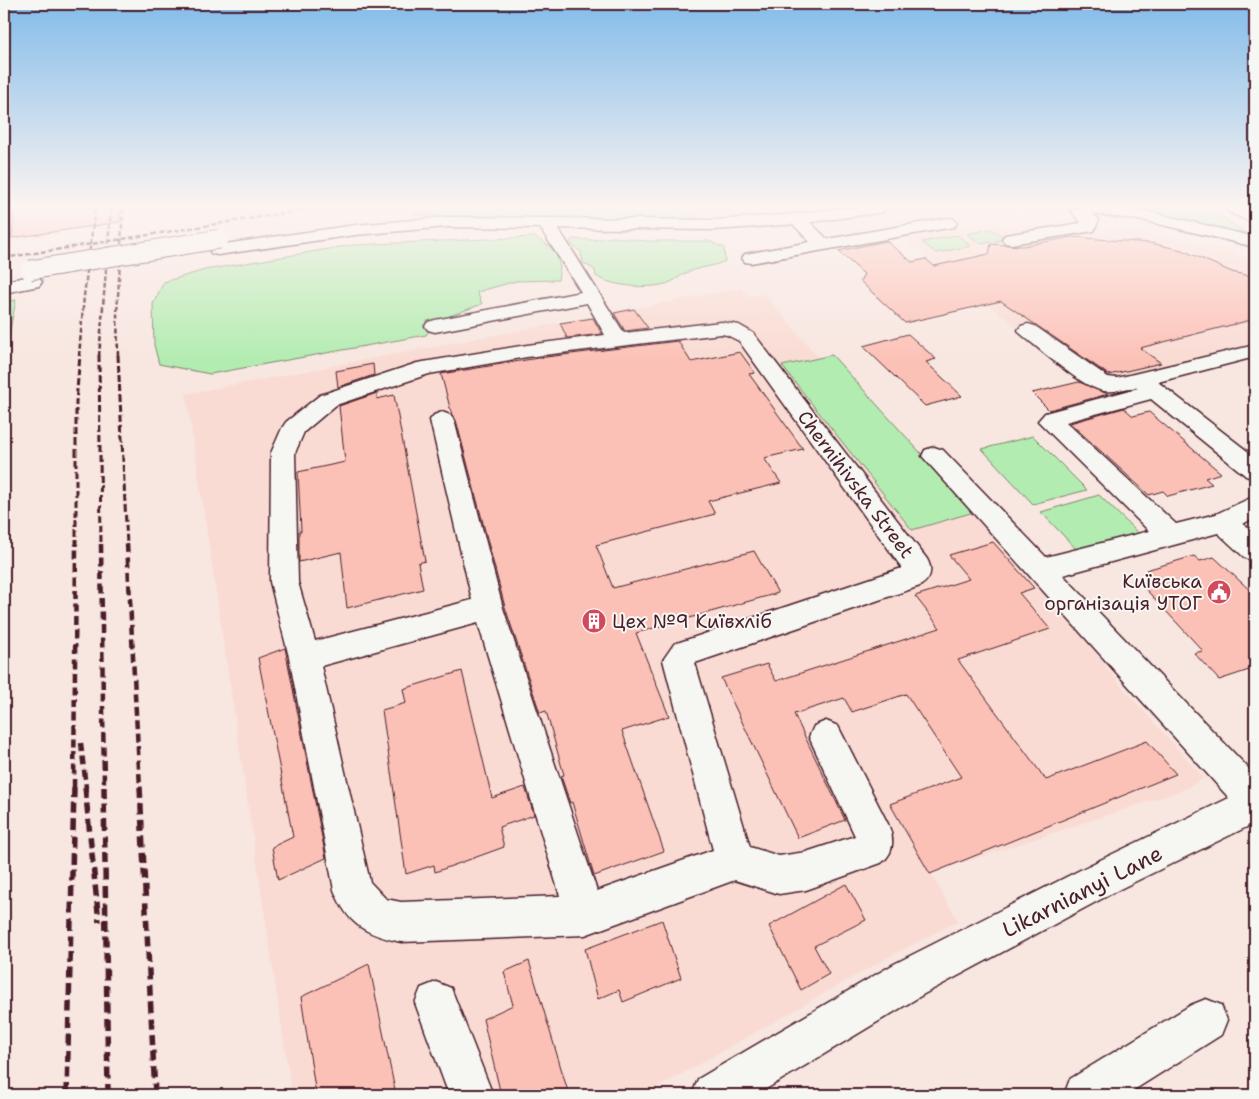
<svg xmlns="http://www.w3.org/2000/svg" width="1259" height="1099" viewBox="0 0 1259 1099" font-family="'Shantell Sans',sans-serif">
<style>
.built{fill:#f9dbd3}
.green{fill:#b2ecb0;stroke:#7e866e}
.building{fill:#fcc1b6;stroke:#4a1f2b}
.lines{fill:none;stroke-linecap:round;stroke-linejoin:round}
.minor-casing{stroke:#4a1f2b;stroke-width:3}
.major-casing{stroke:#4a1f2b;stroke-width:3}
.minor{fill:#f6f6f2;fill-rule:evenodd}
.major{fill:#f6f6f2;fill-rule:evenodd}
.rail-far3{stroke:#4a1f2b;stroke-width:2.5;stroke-dasharray:5 2.5;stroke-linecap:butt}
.rail-far2{stroke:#4a1f2b;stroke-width:3;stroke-dasharray:7 3;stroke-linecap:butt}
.rail-far1{stroke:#4a1f2b;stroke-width:4.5;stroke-dasharray:9 4.5;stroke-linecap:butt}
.rail{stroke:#4a1f2b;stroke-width:5.5;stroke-dasharray:11 5.5;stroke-linecap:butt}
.major-bridge-casing{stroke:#4a1f2b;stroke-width:21;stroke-linecap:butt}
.major-bridge{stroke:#f6f6f2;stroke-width:19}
.labels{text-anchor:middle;stroke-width:4;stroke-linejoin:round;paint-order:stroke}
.street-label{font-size:19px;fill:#4a1f2b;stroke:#f6f6f2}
.poi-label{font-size:19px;fill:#4a1f2b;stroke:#f6f6f2;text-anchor:end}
.near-street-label{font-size:22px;fill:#4a1f2b;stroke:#f6f6f2}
</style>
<rect width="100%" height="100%" fill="#f8e6e0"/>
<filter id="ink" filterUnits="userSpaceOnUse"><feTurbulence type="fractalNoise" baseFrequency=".02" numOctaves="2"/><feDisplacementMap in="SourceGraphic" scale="10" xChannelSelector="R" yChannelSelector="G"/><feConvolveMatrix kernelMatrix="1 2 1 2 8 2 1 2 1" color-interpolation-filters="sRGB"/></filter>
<g filter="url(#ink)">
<g class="built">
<polygon points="4,208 84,208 84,221 82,229 4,242"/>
<polygon points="956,220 1057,222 1156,234 1218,248 1255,260 1255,352 1101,393 893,230"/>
<polygon points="741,288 749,297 764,294 819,358 783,366 974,512 1069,619 1122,687 1204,778 1183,790 931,873 958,921 894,954 644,1095 292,1095 186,394"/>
</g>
<g class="green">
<polygon points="455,208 678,208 701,219 414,215"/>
<polygon points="1123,208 1208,208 1255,239"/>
<polygon points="992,229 1006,239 981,244 967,234"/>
<polygon points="957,235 971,246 936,253 922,242"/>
<polygon points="535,237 555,250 560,267 558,280 516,281 477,292 482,304 439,320 426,335 210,374 159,364 154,345 153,304 164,282 205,270 352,245"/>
<path d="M613,237l33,4h63l15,7 1,13c-12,6 -25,6 -37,11 -6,2 -11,7 -17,10 -18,8 -59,5 -75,-6l-1,-6 -12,-7 -2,-11 -11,-9 2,-4 21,1z"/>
<polygon points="16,300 4,360 4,302"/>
<polygon points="832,355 974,512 912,530 782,366"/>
<polygon points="1033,436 1087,490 1033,504 982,449"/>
<polygon points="1099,495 1140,535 1080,553 1041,512"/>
</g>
<g class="building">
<polygon points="29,208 119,208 120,222 12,238 14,211"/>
<polygon points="1072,237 1150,243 1182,250 1232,272 1255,277 1255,319 1140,348 1161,363 1109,375 1001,301 905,323 860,281 864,274 838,251 886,241 912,262 926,259 934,266 989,254 991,244 1023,246"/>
<polygon points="634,309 648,328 625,331 614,313"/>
<polygon points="593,318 602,334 567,338 560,323"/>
<polygon points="908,334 936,359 926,362 962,396 925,406 863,346"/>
<polygon points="678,341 691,362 740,352 755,373 749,374 803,449 764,458 781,483 708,501 715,514 596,545 613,588 754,551 778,593 636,633 669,716 622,731 664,851 594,876 572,802 570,803 561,776 564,775 546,711 540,713 505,607 456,420 452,415 441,374 538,358"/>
<polygon points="373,364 374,375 338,387 336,371"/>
<polygon points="1079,382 1108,394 1049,410 1032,393"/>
<polygon points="377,393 377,399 394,395 425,561 418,563 423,589 347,608 341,552 299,562 299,531 301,531 298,472 345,462 339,406"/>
<polygon points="1124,408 1133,416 1149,412 1221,473 1205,478 1212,484 1168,496 1163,491 1149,495 1070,423"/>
<polygon points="993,542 1034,588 1019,593 1050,629 958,660 1046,780 1147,741 1176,774 930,874 890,804 961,777 906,694 852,712 844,698 794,714 845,820 798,838 721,678 767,664 776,681 940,628 915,596 969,579 949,555"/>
<polygon points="1194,556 1200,561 1214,557 1255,595 1255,668 1219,680 1194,653 1203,651 1139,582 1154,578 1146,570"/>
<polygon points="285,648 326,858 278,880 272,847 293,837 258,658"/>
<polygon points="462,671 492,798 525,787 534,815 499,827 504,847 435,872 434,865 406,874 382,710 406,703 403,689"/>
<polygon points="846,884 866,920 814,946 829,974 801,990 769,926"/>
<polygon points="662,920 681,978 623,1002 619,990 598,999 585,949"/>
<polygon points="529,961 569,1095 501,1095 483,1019 513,1005 504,972"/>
<polygon points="369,964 396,1095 316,1095 301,997"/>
</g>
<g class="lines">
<defs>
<g id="minor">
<polygon points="1069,208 1086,208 1099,220 1094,231 1011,244 1005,243 1002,239 1005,235 1011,234 1081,223"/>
<polygon points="797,214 803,215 827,239 948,218 954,219 957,223 954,227 948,228 751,263 745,262 742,258 745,254 810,242 788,219 791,215"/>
<path d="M546,218l6,1 3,4 69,110 97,-11 18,3 14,8 174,226c6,11 4,20 -7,27l-225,77 55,184 29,9 27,-4 49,-16 -46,-99 5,-11 12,-5 12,5 50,98c6,14 7,29 -7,39l-75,27 -27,4 -44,-14 -150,55 -184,7c-36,-8 -53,-17 -67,-52l-45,-233 -19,-75 1,-129 11,-25 4,-6 34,-27 97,-32 110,-18 78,-10 -18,-32 -152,29 -7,-2 -3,-4 3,-4 7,-2 146,-28 -44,-69 3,-4zM721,334l6,1 12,6 163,227 -228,76 -11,16 50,190 -116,41 -94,-283 -49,-188 -4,-5 -8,-3 -8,3 -4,5 42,180 -157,41 -17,-59 -3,-129 9,-21 32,-27 93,-31 98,-17zM478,623l82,273 -159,6 -15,-3 -16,-17 -49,-216z"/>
<path d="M1028,324l7,2 73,51 9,1 138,-33v12l-97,25 97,75v22l-9,-3 -95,-77 -85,23 110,102 40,-10 39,-18v21l-12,7 12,10v27l-10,-3 -27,-25 -155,42 192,200v48l-135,66 -196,105 -168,101h-64l6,-16 196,-115 200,-101 135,-65 -307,-342 3,-6 9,-3 9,3 103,107 103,-26 -111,-110 7,-8 93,-25c-10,-2 -23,5 -34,3 -23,-4 -63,-41 -83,-57l-3,-4 3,-4z"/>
<polygon points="436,982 451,988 493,1095 449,1095 415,1003 421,988"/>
<polygon points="1206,999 1221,1005 1227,1020 1221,1035 1126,1095 1064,1095 1070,1079 1191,1005"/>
</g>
<g id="major">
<polygon points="842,208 885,208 883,212 877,213 797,224 714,230 448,227 355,235 218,255 212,254 209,250 212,246 218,245 355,225 448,217 714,220 797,214"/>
<polygon points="1079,208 1122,208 1146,211 1255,237 1255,247 1146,221 1087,213 1081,212"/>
<polygon points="1226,208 1246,208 1255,212 1255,224 1228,212"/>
<polygon points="32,276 39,278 42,282 39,286 4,293 4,281"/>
</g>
</defs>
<use href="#minor" class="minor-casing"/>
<use href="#major" class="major-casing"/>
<use href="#minor" class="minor"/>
<use href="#major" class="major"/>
<g class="rail-far3">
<polyline points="4,258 316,208"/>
<polyline points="79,356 84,296 95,208"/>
<polyline points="99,356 111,208"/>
<polyline points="118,356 117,314 123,208"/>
</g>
<g class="rail-far2">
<polyline points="99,355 101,546"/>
<polyline points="118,355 127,546"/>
<polyline points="76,546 76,402 80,355"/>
</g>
<g class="rail-far1">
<polyline points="101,544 104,788"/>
<polyline points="127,544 140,788"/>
<polyline points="81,743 86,788"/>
<polyline points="74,788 76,544"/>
</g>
<g class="rail">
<polyline points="85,787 99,922"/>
<polyline points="104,787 108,1095"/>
<polyline points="140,787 155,1095"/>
<polyline points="67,1095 74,787"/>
</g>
<defs>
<polyline id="major-bridge" points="30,270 219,239"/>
</defs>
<use href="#major-bridge" class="major-bridge-casing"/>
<use href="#major-bridge" class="major-bridge"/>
</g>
</g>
<linearGradient id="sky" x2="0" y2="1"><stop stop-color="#83bcea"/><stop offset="0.57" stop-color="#fcf4f1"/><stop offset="1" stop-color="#fcf4f1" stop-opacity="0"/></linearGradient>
<rect width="1259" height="362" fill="url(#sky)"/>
<defs>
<symbol id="civic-disc" viewBox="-11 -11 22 22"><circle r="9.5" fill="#d1495b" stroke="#f6f6f2"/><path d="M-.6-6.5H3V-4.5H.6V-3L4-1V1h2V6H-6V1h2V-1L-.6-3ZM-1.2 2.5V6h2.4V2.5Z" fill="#fff"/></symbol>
<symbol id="building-disc" viewBox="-11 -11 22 22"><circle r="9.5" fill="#d1495b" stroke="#f6f6f2"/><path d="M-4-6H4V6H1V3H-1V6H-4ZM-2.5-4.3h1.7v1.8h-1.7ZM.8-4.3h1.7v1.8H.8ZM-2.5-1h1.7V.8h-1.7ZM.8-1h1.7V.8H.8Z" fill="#fff"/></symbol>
</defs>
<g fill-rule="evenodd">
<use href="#civic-disc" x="1205" y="578" width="28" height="28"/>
<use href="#building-disc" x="580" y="607" width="28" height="28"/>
</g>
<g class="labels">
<g class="street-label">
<text transform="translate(856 484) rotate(53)" y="7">Chernihivska Street</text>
</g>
<g class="poi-label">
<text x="1202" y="588">Київська<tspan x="1202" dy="22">організація УТОГ</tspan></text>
<text x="612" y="628" text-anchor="start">Цех №9 Київхліб</text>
</g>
<g class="near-street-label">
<text transform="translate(1082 891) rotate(-27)" y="8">Likarnianyi Lane</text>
</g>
</g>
<rect width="1259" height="1099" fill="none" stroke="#f6f6f2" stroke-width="20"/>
<rect x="10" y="10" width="1239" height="1079" fill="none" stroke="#4a1f2b" stroke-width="2" filter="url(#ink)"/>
</svg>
